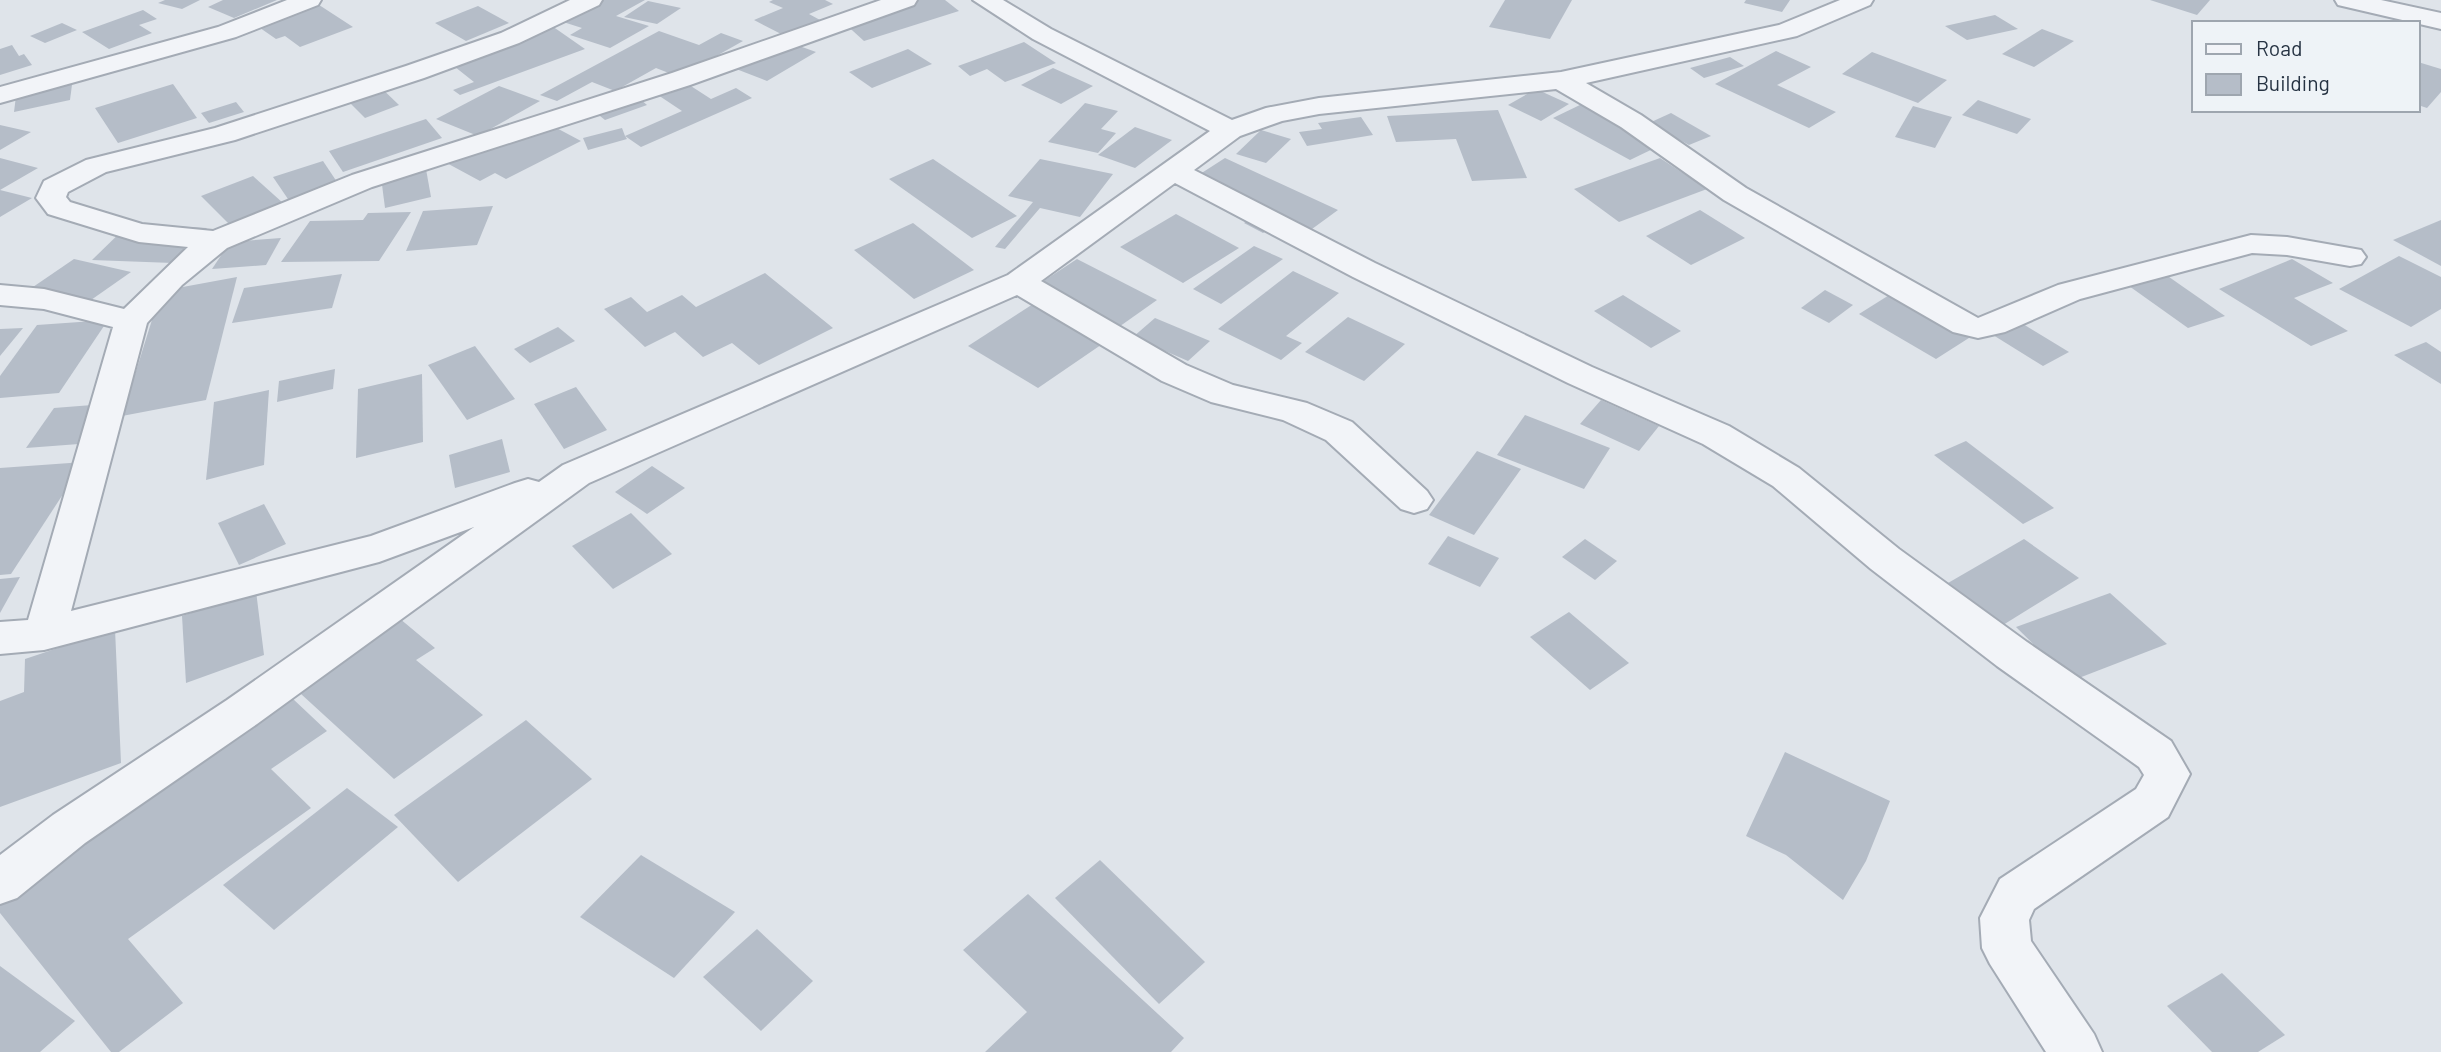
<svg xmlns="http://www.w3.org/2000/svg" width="2441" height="1052" viewBox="0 0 2441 1052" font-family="Barlow,sans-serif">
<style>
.building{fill:#b5bdc8}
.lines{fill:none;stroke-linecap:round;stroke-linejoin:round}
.street-casing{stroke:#a4abb5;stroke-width:4}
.street{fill:#f2f4f8;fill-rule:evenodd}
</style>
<rect width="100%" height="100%" fill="#dfe4ea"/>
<g class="building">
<polygon points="165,0 200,0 182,9 158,3"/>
<polygon points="223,0 277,0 234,18 208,7"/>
<polygon points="594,0 645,0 616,16 649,26 610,48 570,35 582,28 557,20"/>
<polygon points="773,0 825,0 833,4 809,14 820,20 785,36 754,20 783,8 769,2"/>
<polygon points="910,0 945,0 959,11 864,41 842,21"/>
<polygon points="1505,0 1572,0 1550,39 1489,27"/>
<polygon points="1746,0 1790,0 1782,12 1744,3"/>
<polygon points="2150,0 2210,0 2197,15"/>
<polygon points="313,1 353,27 300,47 285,36 276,39 253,23"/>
<polygon points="648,1 681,8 657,24 624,17"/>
<polygon points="478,6 509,23 466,41 435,23"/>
<polygon points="143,10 157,19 139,25 152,33 109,49 82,32"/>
<polygon points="1995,15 2018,29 1967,40 1945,26"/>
<polygon points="62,23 77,30 45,43 30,36"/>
<polygon points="552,26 585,49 460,95 453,90 474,82 450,63"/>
<polygon points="2042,29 2074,41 2034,67 2002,54"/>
<polygon points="659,31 699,45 721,33 743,41 679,77 656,68 615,91 592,82 557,101 540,95"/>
<polygon points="780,39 816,52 767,81 731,67"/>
<polygon points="1024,42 1056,63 1005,82 987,69 970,76 958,66"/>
<polygon points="12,45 19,56 24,54 32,65 0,75 0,49"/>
<polygon points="908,49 932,64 872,88 849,72"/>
<polygon points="1776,51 1811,67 1777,85 1836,112 1809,128 1715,84"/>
<polygon points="1872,52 1947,80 1918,103 1842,74"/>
<polygon points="1730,57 1744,66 1704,78 1690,68"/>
<polygon points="2418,62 2441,69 2441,92 2427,108 2418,105"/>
<polygon points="1053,68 1093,86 1061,104 1021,85"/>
<polygon points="73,77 70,100 14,112 17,88"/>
<polygon points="680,79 711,99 736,88 752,98 641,147 625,136 627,139 588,150 583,138 622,128 625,136 682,111 652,91"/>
<polygon points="376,83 399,105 365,118 342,95"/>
<polygon points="173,84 197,118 118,143 95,108"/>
<polygon points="499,86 540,101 478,136 436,119"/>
<polygon points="1536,89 1569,104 1541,121 1508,105"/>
<polygon points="633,93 647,105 605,120 590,108"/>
<polygon points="1978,100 2031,119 2017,134 1962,115"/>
<polygon points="236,102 244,112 209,123 201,113"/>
<polygon points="1085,103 1118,111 1101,129 1116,133 1098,153 1048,142"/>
<polygon points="1584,103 1661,145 1630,160 1553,118"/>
<polygon points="1913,106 1952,117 1935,148 1895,137"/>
<polygon points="1498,110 1527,178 1472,181 1456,139 1396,142 1387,116"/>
<polygon points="1671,113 1711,136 1689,145 1649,123"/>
<polygon points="534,116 581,141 506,179 495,173 480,181 443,161"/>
<polygon points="1361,117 1373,135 1307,146 1299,132 1322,129 1318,123"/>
<polygon points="426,119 442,138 343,172 329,151"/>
<polygon points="0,125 31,132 0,150"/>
<polygon points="1135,127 1172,140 1135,168 1098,155"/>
<polygon points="1261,130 1291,139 1266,163 1236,154"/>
<polygon points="0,158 38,168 0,190 32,198 0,217"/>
<polygon points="424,158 431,197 385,208 380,169"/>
<polygon points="1225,158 1338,210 1312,229 1287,217 1263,233 1244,223 1252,217 1183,185"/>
<polygon points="1660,158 1707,189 1619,222 1574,189"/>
<polygon points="933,159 1017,216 972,238 889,179"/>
<polygon points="1040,159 1113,174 1080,217 1040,208 1005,249 995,247 1033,202 1008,196"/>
<polygon points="323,161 339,185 290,202 273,177"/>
<polygon points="253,176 283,203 230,225 201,196"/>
<polygon points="493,206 477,245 406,251 423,211"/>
<polygon points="1700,210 1745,238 1691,265 1646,236"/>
<polygon points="411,212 379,261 281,262 310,221 363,220 368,213"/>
<polygon points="1176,214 1239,248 1183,283 1120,247"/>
<polygon points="2441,220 2441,266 2393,240"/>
<polygon points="913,223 974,270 914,299 854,250"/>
<polygon points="129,224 207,228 173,263 92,260"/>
<polygon points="281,238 266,265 212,269 230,242"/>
<polygon points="1254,246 1283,259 1221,304 1193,289"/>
<polygon points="2399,256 2441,277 2441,309 2411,327 2339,289"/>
<polygon points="74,259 131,272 91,300 33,287"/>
<polygon points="1077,259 1157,300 1116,329 1036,286"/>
<polygon points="2292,259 2333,283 2294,298 2348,331 2311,346 2219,289"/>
<polygon points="2159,270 2225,316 2188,328 2122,281"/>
<polygon points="1293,271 1339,293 1286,336 1302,343 1281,360 1218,329"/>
<polygon points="765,273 833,328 759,365 732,343 703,357 675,332 645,347 604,309 631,297 647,312 682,295 696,307"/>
<polygon points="342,274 332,308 232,323 244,288"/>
<polygon points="237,277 206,400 122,416 161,291"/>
<polygon points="1825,290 1853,305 1829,323 1801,308"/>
<polygon points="1894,292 1972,336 1936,359 1859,314"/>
<polygon points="1623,295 1681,331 1651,348 1594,311"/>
<polygon points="1044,297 1114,336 1038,388 968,346"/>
<polygon points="2010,316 2069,352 2043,366 1985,330"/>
<polygon points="1348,317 1405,344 1364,381 1305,352"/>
<polygon points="1155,318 1210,341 1188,361 1133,337"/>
<polygon points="108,320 59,393 0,398 0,376 37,325"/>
<polygon points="558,327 575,341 530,363 514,349"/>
<polygon points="23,328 0,356 0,329"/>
<polygon points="2426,342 2441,352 2441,384 2394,355"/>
<polygon points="475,346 515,399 467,420 428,365"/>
<polygon points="335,369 333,389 277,402 279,381"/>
<polygon points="422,374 423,442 356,458 358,389"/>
<polygon points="576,387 607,430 564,449 534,404"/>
<polygon points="269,390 264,465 206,480 214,402"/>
<polygon points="1601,400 1659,426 1639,451 1580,424"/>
<polygon points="105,404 79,444 26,448 54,408"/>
<polygon points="1525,415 1610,448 1584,489 1497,455"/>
<polygon points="502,439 510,472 455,488 449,455"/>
<polygon points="1966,441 2054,508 2023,524 1934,455"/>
<polygon points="1477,451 1521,469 1474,535 1429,515"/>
<polygon points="84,462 11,574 0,575 0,468"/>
<polygon points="652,466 685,488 647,514 615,492"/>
<polygon points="264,504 286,544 239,565 218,523"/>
<polygon points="631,513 672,554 613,589 572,546"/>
<polygon points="1448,536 1499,558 1480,587 1428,564"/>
<polygon points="1585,539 1617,561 1595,580 1562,557"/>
<polygon points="2024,539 2079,578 2003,625 1948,583"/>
<polygon points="20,577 0,613 0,579"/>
<polygon points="256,591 264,655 186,683 182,616"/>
<polygon points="2110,593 2167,644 2071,681 2016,627"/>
<polygon points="1569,612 1629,663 1590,690 1530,637"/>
<polygon points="393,613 435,648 416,660 483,715 394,779 289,683"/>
<polygon points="115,629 121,763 0,807 0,701 24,692 25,659"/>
<polygon points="292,698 327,731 271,769 311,808 128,939 183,1003 119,1052 111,1052 0,913 0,893"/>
<polygon points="526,720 592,779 458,882 394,815"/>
<polygon points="1785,752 1890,801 1866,861 1843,900 1786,855 1746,836"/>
<polygon points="347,788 398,827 274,930 223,885"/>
<polygon points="641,855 735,912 674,978 580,917"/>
<polygon points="1100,860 1205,962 1159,1004 1055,898"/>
<polygon points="1028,894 1184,1038 1171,1052 985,1052 1027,1012 963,950"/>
<polygon points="757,929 813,981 761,1031 703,977"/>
<polygon points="0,966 75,1021 40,1052 0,1052"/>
<polygon points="2222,973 2285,1035 2258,1052 2212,1052 2167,1006"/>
</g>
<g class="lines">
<defs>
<g id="street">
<polygon points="287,0 321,0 318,5 236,37 0,103 0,87 218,27"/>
<polygon points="570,0 602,0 599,5 519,43 424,78 235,140 106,172 68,192 66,197 70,202 142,224 213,231 352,175 672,73 881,0 917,0 914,5 690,85 372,187 227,248 182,285 147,323 71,611 371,536 515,483 528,479 539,482 563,465 1008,275 1210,131 1033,39 973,0 1003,0 1051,29 1232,120 1266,108 1319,98 1561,72 1779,25 1840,0 1873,0 1870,5 1797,36 1586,83 1641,115 1746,188 1978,318 2058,285 2251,235 2287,237 2361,250 2366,257 2361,264 2350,266 2287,255 2252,253 2080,299 2005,332 1978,338 1953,332 1724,200 1621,127 1556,89 1319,114 1282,121 1240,136 1194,170 1375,263 1592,367 1729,426 1799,468 1899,549 2027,642 2171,741 2190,774 2168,817 2034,909 2029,920 2031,941 2094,1034 2102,1052 2046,1052 1990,964 1982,948 1980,918 2000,879 2136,789 2144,775 2139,767 1997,666 1871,569 1773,486 1703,444 1568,383 1353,277 1175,183 1041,281 1186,365 1233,385 1307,403 1352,422 1427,491 1433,500 1427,509 1414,513 1401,509 1326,440 1283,420 1211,402 1162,381 1017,295 589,483 257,724 85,843 17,898 0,904 0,855 53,815 227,700 474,527 379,562 44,650 0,654 0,622 28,620 113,327 44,309 0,305 0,285 44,289 124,309 188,247 139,242 48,214 36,198 44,181 86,160 215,128 406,66 501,33"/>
<polygon points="2335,0 2381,0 2441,13 2441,29 2338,5"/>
</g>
</defs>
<use href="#street" class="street-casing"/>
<use href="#street" class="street"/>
</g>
<rect x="2192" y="21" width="228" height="91" fill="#eef3f7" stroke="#9ea6af" stroke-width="2"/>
<rect x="2206" y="44" width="35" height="10" fill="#f2f4f8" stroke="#9ea6af" stroke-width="2"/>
<text x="2256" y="56" font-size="21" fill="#263343">Road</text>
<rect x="2206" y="74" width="35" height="21" fill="#b5bdc8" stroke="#9ea6af" stroke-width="2"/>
<text x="2256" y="91" font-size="21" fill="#263343">Building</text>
</svg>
